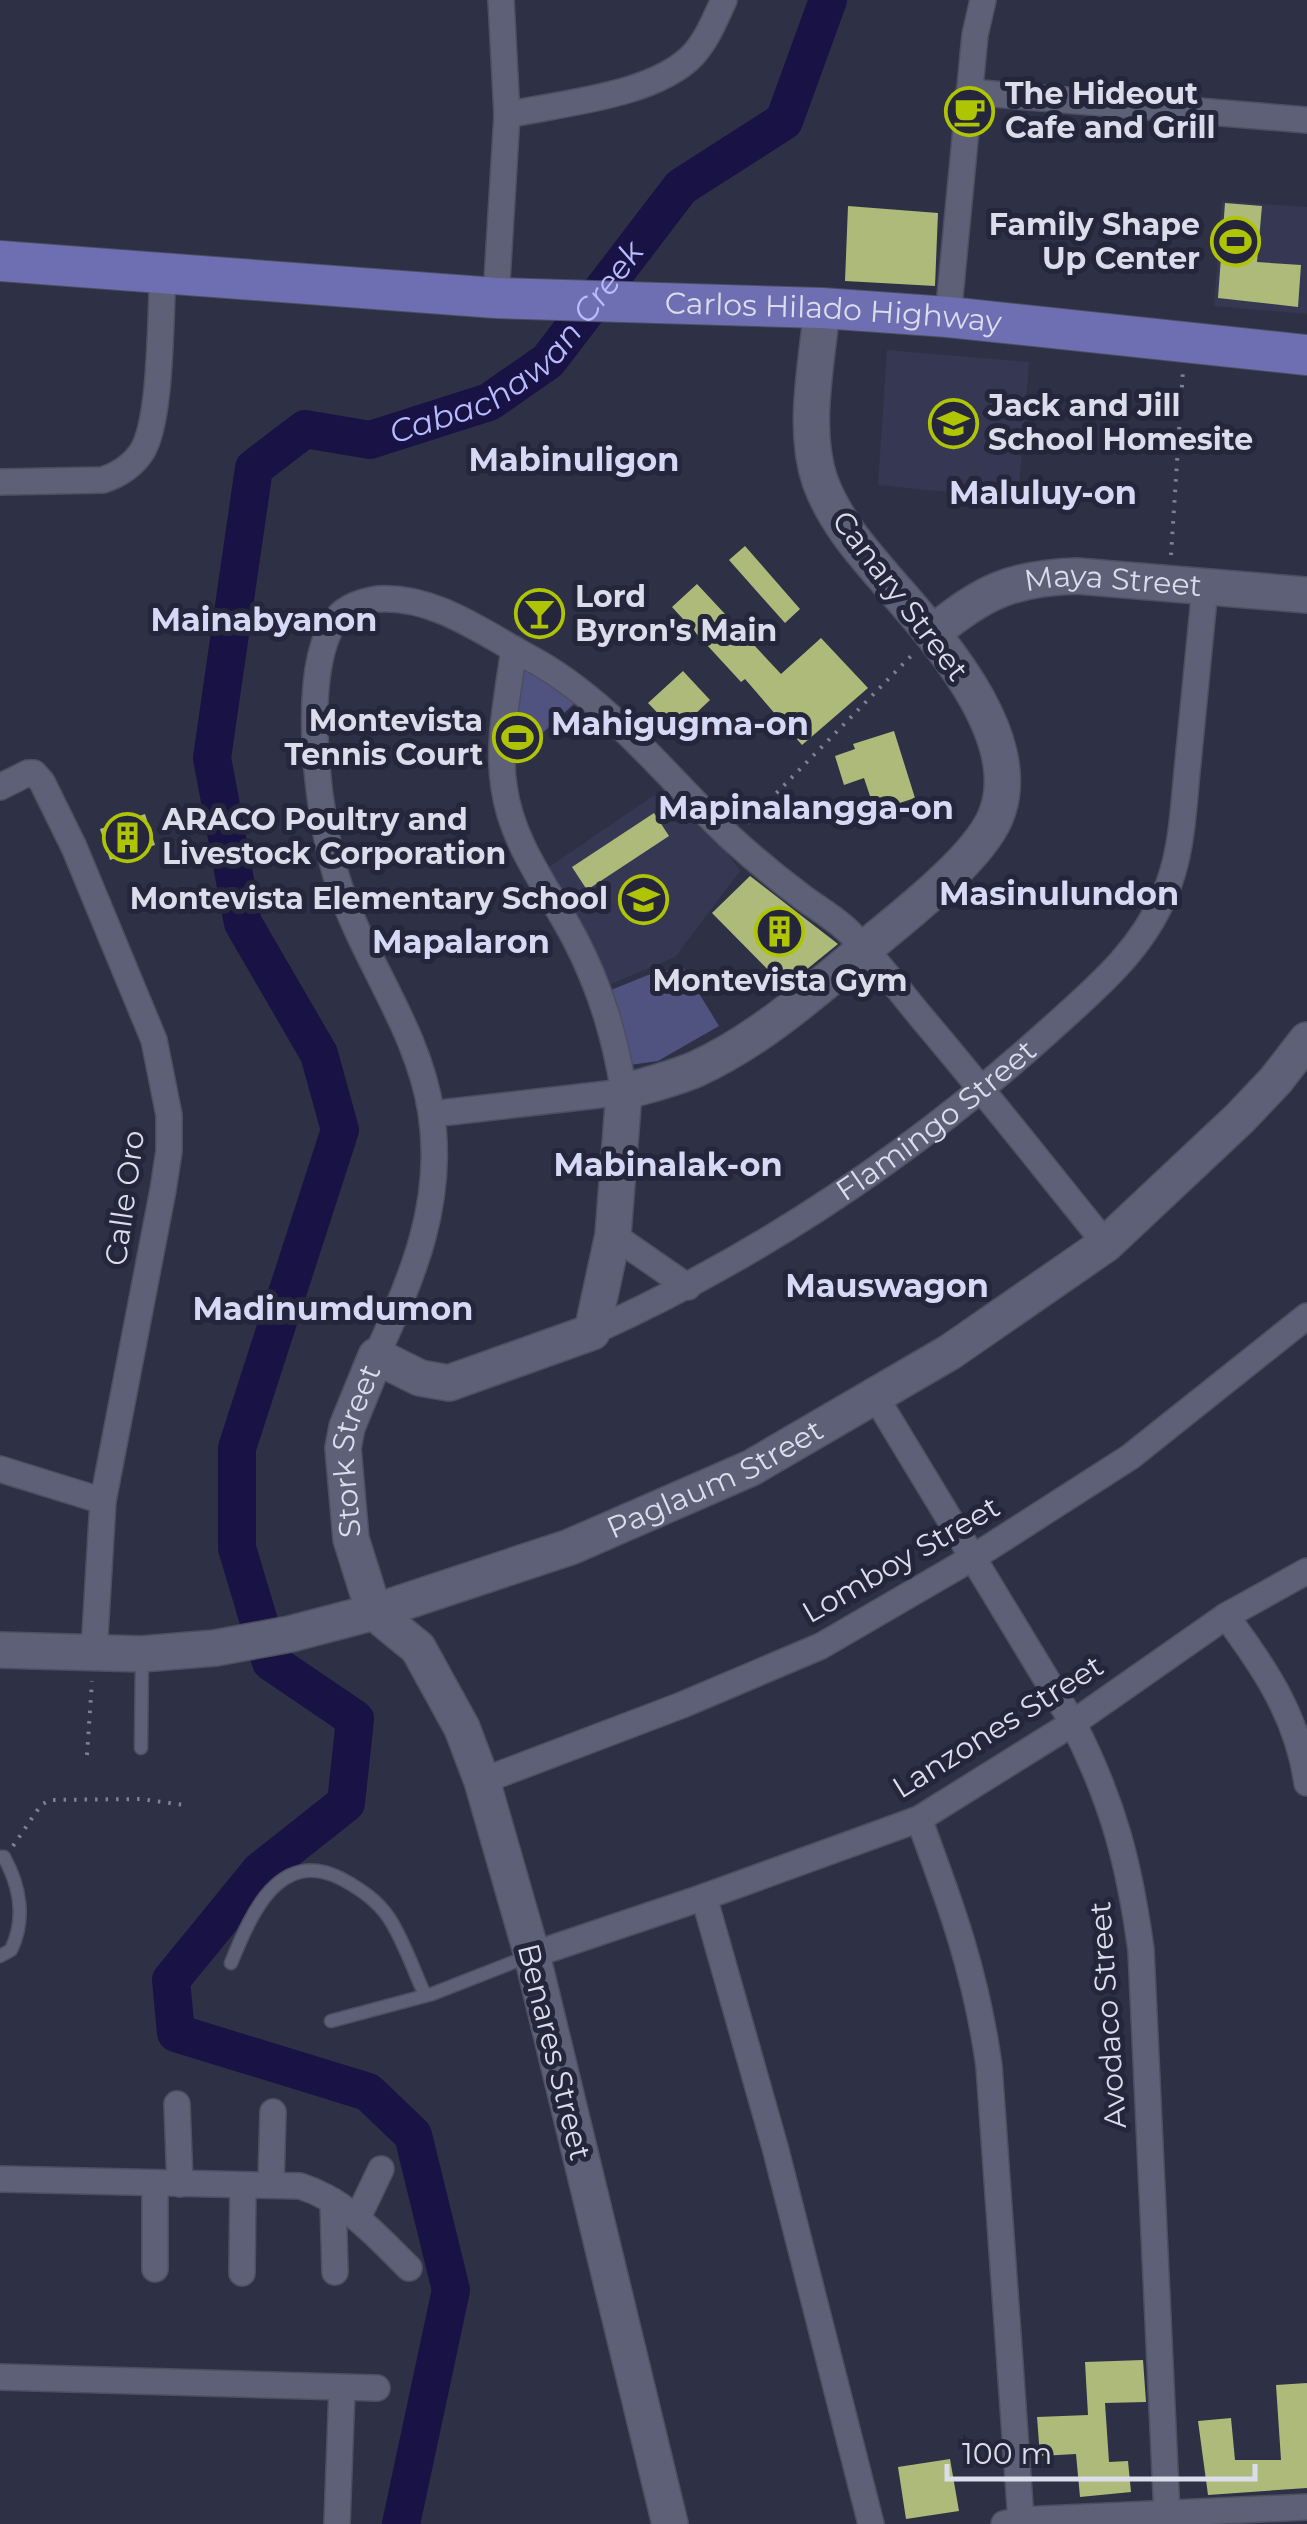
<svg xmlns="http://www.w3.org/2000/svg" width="1307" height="2524" viewBox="0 0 1307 2524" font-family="Montserrat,sans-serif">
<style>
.built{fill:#363853}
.green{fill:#50527f}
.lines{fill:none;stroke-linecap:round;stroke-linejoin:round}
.river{stroke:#181344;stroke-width:38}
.building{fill:#adba79}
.lane-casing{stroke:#4e4e61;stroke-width:15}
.street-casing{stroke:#4e4e61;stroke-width:28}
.secondary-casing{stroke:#4e4e61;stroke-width:38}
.primary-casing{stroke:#4e4e61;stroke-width:42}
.path{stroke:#7f8193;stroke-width:4;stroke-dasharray:2.5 8;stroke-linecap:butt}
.lane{stroke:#5e6078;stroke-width:12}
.street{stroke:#5e6078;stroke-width:25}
.secondary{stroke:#5e6078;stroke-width:35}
.primary{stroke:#6e6eb3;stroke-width:40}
.labels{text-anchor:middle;stroke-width:10;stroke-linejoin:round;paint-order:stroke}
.poi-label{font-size:30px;font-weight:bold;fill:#dbddeb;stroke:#25263b;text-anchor:start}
.street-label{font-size:30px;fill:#dbddeb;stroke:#25263b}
.water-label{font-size:32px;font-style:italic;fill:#b8bcff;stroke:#25263b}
.neighbourhood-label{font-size:32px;font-weight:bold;fill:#d6d9f5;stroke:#25263b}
</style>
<rect width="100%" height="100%" fill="#2e3045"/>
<g class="built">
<polygon points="1222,201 1307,207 1307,314 1214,306"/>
<polygon points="887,350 1029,362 1018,499 878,485"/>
<polygon points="659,792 693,807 740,871 675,957 611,984 549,867"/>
</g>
<g class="green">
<polygon points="514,649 576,702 499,773"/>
<polygon points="683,967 719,1026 658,1061 630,1065 611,990 648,975"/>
</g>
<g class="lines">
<path class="river" id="s1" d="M401,2524l50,-234 -38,-155 -45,-43 -192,-59 -5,-53 89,-109 86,-68 9,-84 -84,-57 -34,-114v-100l103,-318 -21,-76 -76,-131 -31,-165 42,-290 51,-39 65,11 119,-38 59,-41 133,-174 103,-66 44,-121"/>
</g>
<g class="building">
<polygon points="1225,203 1262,206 1257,262 1301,265 1298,307 1218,298"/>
<polygon points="848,206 938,213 935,286 845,281"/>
<polygon points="745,546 800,609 785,623 729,560"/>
<polygon points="697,584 781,674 821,638 868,688 802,745 745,679 741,682 672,607"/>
<polygon points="683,671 710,700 676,732 648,703"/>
<polygon points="894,731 915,798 875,811 864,778 844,785 835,756 855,749 853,744"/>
<polygon points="654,813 669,836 587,890 572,867"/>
<polygon points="145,814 155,845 110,860 100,829"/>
<polygon points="750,876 838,944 785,987 712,913"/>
<polygon points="1143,2360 1146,2402 1105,2403 1109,2462 1128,2461 1131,2492 1080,2497 1076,2454 1040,2456 1037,2417 1088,2415 1085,2362"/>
<polygon points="1307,2383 1307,2488 1208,2495 1198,2421 1231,2418 1235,2460 1281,2460 1276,2385"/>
<polygon points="950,2459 959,2511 906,2519 898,2467"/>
</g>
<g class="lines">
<defs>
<g id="lane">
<polyline points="141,1748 142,1655"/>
<path d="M0,1857h4c16,29 22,62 7,93l-11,6"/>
<path d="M231,1963c19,-46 47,-117 111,-84 18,10 35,21 47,39 15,23 24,51 36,77"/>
<polyline points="331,2021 432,1994 529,1956"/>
</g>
<g id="street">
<polyline points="969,92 1307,120"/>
<path d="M507,115c54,-12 147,-19 186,-60 14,-15 22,-36 31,-55"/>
<polyline points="496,298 507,115 501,0"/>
<polyline points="948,317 975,35 983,0"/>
<path d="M0,482l103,-2c15,-5 29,-14 38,-27 21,-30 19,-138 22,-179"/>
<polyline points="0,787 28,773 34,773 42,782 74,847 154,1040 169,1115 169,1151 163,1190 103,1501 94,1652"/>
<path d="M432,1114l192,-22c-9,-55 -23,-103 -49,-153 -26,-50 -63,-94 -71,-152 -7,-45 4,-93 10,-138"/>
<polyline points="613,1235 688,1287"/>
<path id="s2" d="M592,1332c168,-76 324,-181 460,-304 43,-39 89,-77 112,-132 19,-43 19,-88 24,-134 6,-58 11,-116 17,-174"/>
<path d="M376,1356c37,-78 69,-156 55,-244 -13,-83 -66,-149 -92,-227 -20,-59 -42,-215 -2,-267 9,-11 26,-17 40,-19 56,-4 105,33 151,58 81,43 137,119 203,181 22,20 46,40 70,58 17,13 36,23 50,38 26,27 48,56 71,84 63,74 123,151 184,226"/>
<path d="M875,1396l198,327c40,79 56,139 68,227l26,565"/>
<polyline points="0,1469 103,1501"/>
<path d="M1226,1616c38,51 72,101 81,167"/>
<polyline points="482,1781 682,1705 821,1646 974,1557 1130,1457 1307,1316"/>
<path d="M919,1819c32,86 57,154 70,247l32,454"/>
<polyline points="704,1897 775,2147 871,2524"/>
<polyline points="532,1955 704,1897 919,1819 1073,1723 1226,1616 1307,1571"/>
<polyline points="177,2104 180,2184"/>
<path d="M0,2179l300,7c45,14 76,49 109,82"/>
<polyline points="155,2184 155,2269"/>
<polyline points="271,2184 273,2112"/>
<polyline points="333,2201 335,2272"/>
<polyline points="358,2217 381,2169"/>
<polyline points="242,2273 243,2185"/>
<polyline points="0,2377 377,2388"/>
<polyline points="337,2524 342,2388"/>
<polyline points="1004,2524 1021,2520 1307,2507"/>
</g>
<g id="secondary">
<path id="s3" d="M933,633c49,-41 79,-55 144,-57l230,19"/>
<path id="s4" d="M0,1650l142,4 73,-6 75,-14 84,-22 196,-65 181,-79 199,-116 156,-108 134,-126 36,-38 31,-40"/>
<path id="s5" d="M670,2524l-138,-569 -50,-174 -20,-53 -44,-80 -44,-36 -23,-73 -8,-91 4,-21 29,-71 44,22 29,5 143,-51 21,-97 11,-143c23,-7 49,-13 72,-23 68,-31 126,-85 184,-133 33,-27 98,-79 115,-118 33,-76 -52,-173 -98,-226 -29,-34 -61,-67 -77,-111 -18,-53 -3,-118 2,-173"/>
</g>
<g id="primary">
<path id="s6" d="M0,261l496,37 326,10 126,9 359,38"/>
</g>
</defs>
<use href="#lane" class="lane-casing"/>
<use href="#street" class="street-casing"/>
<use href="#secondary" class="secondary-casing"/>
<use href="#primary" class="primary-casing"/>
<g class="path">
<polyline points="1171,555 1183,370"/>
<polyline points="747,823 912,655"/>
<polyline points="87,1755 92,1681"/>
<polyline points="13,1846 41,1805 50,1800 141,1799 184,1805"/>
</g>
<use href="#lane" class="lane"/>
<use href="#street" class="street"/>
<use href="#secondary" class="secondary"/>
<use href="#primary" class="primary"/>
</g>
<defs>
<symbol id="cafe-ring" viewBox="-11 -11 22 22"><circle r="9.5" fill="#25263b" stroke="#afc504" stroke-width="1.5"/><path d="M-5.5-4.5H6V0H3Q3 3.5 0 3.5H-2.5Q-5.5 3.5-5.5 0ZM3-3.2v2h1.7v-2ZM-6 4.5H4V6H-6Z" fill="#afc504"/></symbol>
<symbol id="stadium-ring" viewBox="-11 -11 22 22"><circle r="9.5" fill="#25263b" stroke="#afc504" stroke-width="1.5"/><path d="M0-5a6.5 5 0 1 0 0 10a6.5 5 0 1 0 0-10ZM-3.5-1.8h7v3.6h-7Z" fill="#afc504"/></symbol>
<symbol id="school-ring" viewBox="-11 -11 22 22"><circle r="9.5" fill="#25263b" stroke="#afc504" stroke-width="1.5"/><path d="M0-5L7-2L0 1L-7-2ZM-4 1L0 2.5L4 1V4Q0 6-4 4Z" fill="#afc504"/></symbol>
<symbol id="bar-ring" viewBox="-11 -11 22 22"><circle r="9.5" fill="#25263b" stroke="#afc504" stroke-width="1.5"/><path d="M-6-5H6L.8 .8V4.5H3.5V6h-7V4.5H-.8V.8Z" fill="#afc504"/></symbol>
<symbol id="building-ring" viewBox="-11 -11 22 22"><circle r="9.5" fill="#25263b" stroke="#afc504" stroke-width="1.5"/><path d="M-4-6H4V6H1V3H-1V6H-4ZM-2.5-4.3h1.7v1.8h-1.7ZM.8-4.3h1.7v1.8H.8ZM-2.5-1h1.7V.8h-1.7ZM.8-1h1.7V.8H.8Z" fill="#afc504"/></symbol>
</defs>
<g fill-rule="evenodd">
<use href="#cafe-ring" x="942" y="84" width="55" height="55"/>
<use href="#stadium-ring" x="1208" y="214" width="55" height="55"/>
<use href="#school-ring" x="926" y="396" width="55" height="55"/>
<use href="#bar-ring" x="512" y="586" width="55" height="55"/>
<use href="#stadium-ring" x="490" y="710" width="55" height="55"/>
<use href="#building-ring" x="100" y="810" width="55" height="55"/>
<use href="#school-ring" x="616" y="872" width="55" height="55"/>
<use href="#building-ring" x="752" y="904" width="55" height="55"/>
</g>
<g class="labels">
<g class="poi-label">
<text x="1005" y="104">The Hideout<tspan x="1005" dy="34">Cafe and Grill</tspan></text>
<text x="1200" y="235" text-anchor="end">Family Shape<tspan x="1200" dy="34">Up Center</tspan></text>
<text x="988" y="416">Jack and Jill<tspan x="988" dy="34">School Homesite</tspan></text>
<text x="575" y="607">Lord<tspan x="575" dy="34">Byron's Main</tspan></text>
<text x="483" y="731" text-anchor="end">Montevista<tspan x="483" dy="34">Tennis Court</tspan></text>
<text x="162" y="830">ARACO Poultry and<tspan x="162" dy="34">Livestock Corporation</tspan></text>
<text x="608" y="909" text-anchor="end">Montevista Elementary School</text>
<text x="780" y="991" text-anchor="middle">Montevista Gym</text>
</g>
<g class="street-label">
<text dy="10" stroke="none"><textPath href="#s6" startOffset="835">Carlos Hilado Highway</textPath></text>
<text dy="10" stroke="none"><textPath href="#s3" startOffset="195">Maya Street</textPath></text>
<text transform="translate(900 596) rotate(53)" y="10">Canary Street</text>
<text dy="10" stroke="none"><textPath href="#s2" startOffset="405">Flamingo Street</textPath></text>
<text transform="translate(125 1198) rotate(-82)" y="10">Calle Oro</text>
<text dy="10" stroke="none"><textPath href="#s5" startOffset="1138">Stork Street</textPath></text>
<text dy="10" stroke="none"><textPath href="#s4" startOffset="745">Paglaum Street</textPath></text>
<text transform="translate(901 1560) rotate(-30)" y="10">Lomboy Street</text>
<text transform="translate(998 1727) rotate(-32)" y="10">Lanzones Street</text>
<text transform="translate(1108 2015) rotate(-94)" y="10">Avodaco Street</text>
<text transform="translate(554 2052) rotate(76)" y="10">Benares Street</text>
</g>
<g class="water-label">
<text dy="11" stroke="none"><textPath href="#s1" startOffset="2708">Cabachawan Creek</textPath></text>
</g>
<g class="neighbourhood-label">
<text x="574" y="471">Mabinuligon</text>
<text x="1043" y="504">Maluluy-on</text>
<text x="264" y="631">Mainabyanon</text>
<text x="680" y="735">Mahigugma-on</text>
<text x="806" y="819">Mapinalangga-on</text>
<text x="1059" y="905">Masinulundon</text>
<text x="461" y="953">Mapalaron</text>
<text x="668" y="1176">Mabinalak-on</text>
<text x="887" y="1297">Mauswagon</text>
<text x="333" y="1320">Madinumdumon</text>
</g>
</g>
<path d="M947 2464v15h308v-15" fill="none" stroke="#dbddeb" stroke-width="5"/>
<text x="962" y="2464" font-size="30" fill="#dbddeb" stroke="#25263b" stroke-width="8" paint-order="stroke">100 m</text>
</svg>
